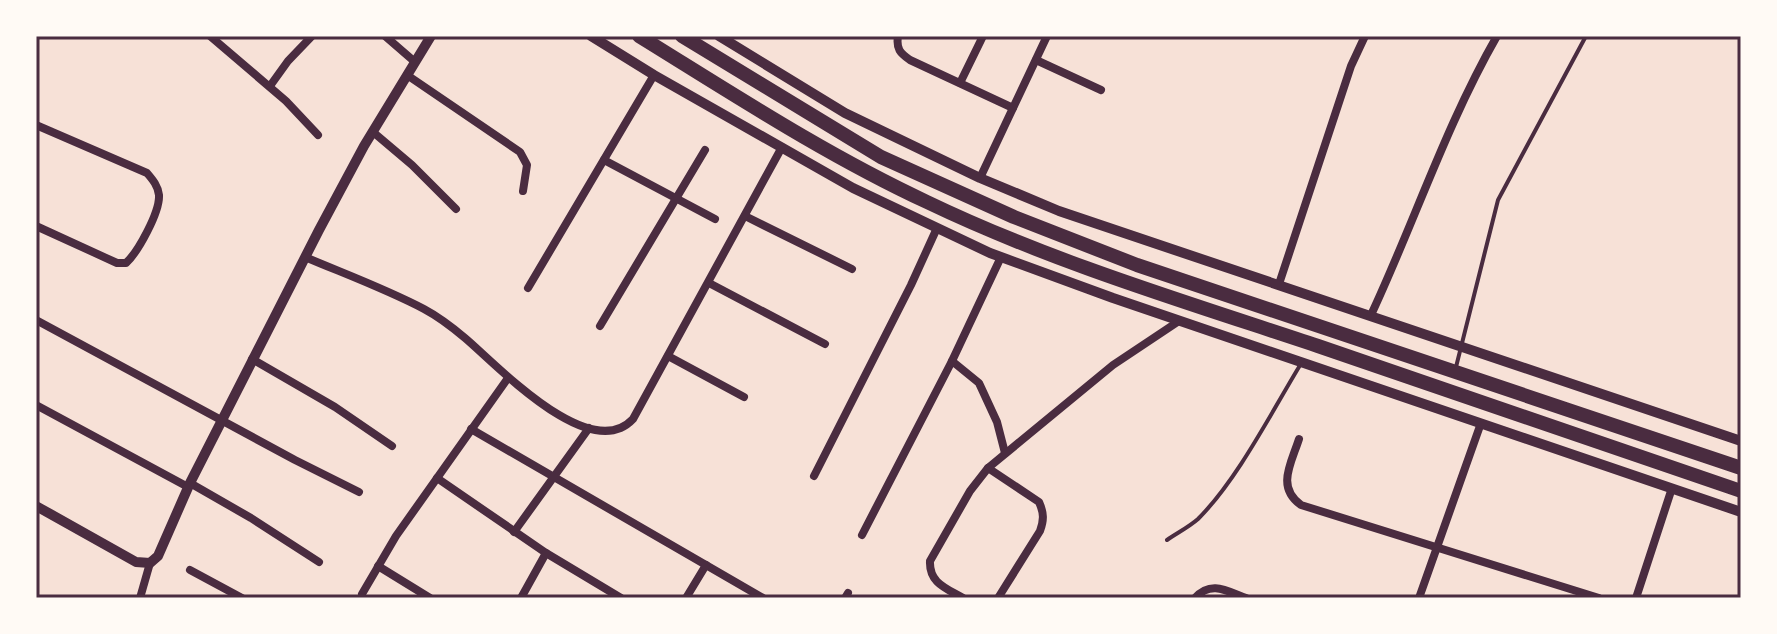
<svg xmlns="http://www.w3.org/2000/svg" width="1777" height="634" viewBox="0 0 1777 634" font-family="'DM Sans',sans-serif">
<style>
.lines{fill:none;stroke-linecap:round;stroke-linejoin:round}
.service{stroke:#4a2c40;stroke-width:4}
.minor{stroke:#4a2c40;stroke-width:8}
.tertiary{stroke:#4a2c40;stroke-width:10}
.trunk{stroke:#4a2c40;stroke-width:14}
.neatline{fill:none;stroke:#4a2c40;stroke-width:3}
</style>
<rect width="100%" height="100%" fill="#f7e1d7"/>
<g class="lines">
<g class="service">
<polyline points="1456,367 1498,200 1586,36"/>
<path d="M1167,540c10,-7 22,-13 31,-21 40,-40 74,-108 104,-157"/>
</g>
<g class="minor">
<polyline points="210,36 286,101 318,135"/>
<polyline points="385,36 415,62"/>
<path d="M898,36c-2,13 2,17 12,24l103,48"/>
<polyline points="1036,60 1101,90"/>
<polyline points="407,75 520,152 527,165 523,191"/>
<polyline points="960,83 983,36"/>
<polyline points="270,86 288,61 312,36"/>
<path d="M36,125l111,48c6,7 11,13 12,22 1,17 -21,57 -33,68h-9l-81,-37"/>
<polyline points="373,132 412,165 456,209"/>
<polyline points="604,160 715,219"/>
<polyline points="980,178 1047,36"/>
<polyline points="745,216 852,269"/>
<path d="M305,257c40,17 81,32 119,52 15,8 28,18 41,29 32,27 125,127 168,81l149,-272"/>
<polyline points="709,283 825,344"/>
<polyline points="1279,284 1351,66 1365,36"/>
<polyline points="528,288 654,75"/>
<path d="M1371,315c43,-92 75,-190 126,-279"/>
<polyline points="36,320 295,460 359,492"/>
<polyline points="600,326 705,150"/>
<polyline points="668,356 744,397"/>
<polyline points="252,359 335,407 392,446"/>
<polyline points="952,361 979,383 997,422 1005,453"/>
<polyline points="36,405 188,487"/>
<polyline points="471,429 763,598"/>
<path d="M1299,439c-8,25 -23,48 2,66l298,93"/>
<path d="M988,468l51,34c5,11 5,18 1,29l-42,67"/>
<polyline points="814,476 911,285 937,228"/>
<polyline points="437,478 546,553 621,598"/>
<polyline points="190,483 251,518 319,562"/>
<polyline points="514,532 589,428"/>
<polyline points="862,535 952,361 1001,257"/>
<polyline points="378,566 430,598"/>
<polyline points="190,570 242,598"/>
<polyline points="362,594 396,536 508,378"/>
<polyline points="140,598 150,563"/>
<polyline points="521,598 546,553"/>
<polyline points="686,598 706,565"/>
<polyline points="845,598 848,593"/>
<path d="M963,598c-17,-10 -34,-15 -33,-37l40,-70 18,-23 125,-103 66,-44"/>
<path d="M1195,598c16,-18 32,-7 51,0"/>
<polyline points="1419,598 1481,423"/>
<polyline points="1636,598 1672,488"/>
</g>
<g class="tertiary">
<polyline points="591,36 654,75 853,188 990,253 1113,298 1741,512"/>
<polyline points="719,36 845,113 980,178 1059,211 1741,441"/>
<polyline points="36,506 136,562 150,563 158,556 190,483 319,230 364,146 431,36"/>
</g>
<g class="trunk">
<path d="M639,36c94,58 187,119 288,166 125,60 259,100 391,144 141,47 282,96 423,145"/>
<polyline points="682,36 881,157 1014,217 1137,265 1741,468"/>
</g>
</g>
<rect width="1777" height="634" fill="none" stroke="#fffaf5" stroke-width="76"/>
<rect x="38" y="38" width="1701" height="558" class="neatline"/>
</svg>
